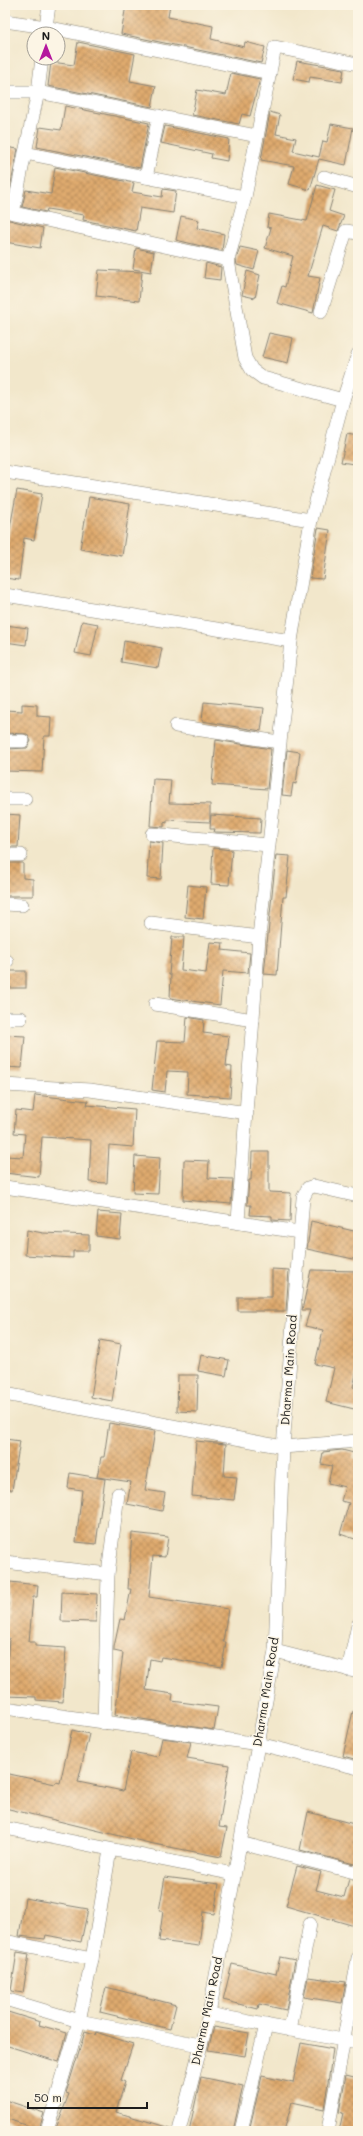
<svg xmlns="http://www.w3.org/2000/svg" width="363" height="2136" viewBox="0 0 363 2136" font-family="Mali,sans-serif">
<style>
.building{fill:url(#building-cross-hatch)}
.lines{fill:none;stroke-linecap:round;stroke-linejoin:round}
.minor-casing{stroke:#878274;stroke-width:14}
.minor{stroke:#fff;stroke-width:13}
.labels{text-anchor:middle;stroke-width:3;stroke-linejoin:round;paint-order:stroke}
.street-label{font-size:12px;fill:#1c1c1c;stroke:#fcf5e5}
</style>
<defs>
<pattern id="building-cross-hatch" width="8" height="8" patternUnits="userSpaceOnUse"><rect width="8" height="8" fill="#dfaa6e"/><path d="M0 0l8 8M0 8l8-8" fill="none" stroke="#b48a5a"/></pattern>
</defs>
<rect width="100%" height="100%" fill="#fcf5e5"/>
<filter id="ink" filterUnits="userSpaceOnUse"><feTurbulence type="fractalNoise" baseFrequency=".025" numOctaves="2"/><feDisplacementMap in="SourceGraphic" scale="8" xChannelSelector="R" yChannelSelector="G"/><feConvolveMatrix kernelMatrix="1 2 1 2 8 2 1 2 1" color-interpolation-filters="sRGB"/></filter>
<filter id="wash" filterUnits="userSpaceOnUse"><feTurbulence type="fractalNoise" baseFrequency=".012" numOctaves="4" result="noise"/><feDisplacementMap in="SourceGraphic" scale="16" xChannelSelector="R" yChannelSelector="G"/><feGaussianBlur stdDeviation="0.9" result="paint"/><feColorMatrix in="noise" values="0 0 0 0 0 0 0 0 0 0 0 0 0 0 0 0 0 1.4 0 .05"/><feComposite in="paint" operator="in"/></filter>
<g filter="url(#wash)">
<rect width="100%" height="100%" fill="#f2e7cb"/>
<g id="blocks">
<g class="building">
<polygon points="126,5 170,5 168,17 213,26 211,39 244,47 245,42 265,47 261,63 121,34"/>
<polygon points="78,42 135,54 130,81 156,86 152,107 48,86 51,62 74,65"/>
<polygon points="297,61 344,69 342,82 310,77 309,82 293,79"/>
<polygon points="231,73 260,79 250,116 242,114 239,124 192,115 197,90 226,95"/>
<polygon points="65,106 149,123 140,168 37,147 40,127 61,130"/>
<polygon points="270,112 280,115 276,134 296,138 293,151 319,157 323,141 327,142 331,124 353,128 346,165 319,159 310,190 289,184 294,166 261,160"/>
<polygon points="165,126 229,139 227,161 211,158 212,154 161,143"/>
<polygon points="5,147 18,149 7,203 5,203"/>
<polygon points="55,167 134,183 132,192 162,197 163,189 176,191 173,213 140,208 136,231 83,220 84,215 47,209 46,212 22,207 26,190 51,194"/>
<polygon points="317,185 335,190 329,211 344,216 338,231 323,226 308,276 320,278 313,313 277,303 282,286 285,287 293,256 265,248 271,228 267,227 269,214 307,221"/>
<polygon points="181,216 199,220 197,228 224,234 222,251 176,240"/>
<polygon points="5,219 43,228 40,248 5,242"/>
<polygon points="240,247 259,251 254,270 237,265 236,260"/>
<polygon points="136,248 154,252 151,272 133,269"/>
<polygon points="206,263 221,267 220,280 204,278"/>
<polygon points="99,270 142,272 139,301 96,296"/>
<polygon points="247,271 260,275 255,298 242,295"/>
<polygon points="269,333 293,338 288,363 262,357"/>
<polygon points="347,434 358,436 354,464 341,462"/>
<polygon points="17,490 42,494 34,540 24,538 19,580 5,578 5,544 7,544"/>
<polygon points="89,497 130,504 122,556 80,549"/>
<polygon points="318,528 330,530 323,579 310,578"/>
<polygon points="82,621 98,624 91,656 75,653"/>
<polygon points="5,625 28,628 26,645 5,642"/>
<polygon points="124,641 162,648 158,668 121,662"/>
<polygon points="204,702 264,708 261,731 202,721"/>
<polygon points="22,704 37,705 37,716 51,717 50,736 44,736 42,772 5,771 7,749 27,748 31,741 27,734 5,733 5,710 22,711"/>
<polygon points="216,740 271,749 267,789 212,785"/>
<polygon points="287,750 300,752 296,784 293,783 291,796 282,795"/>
<polygon points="153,779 171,780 169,803 210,804 210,822 167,820 167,823 164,822 164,827 150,826"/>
<polygon points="5,814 20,815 18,847 5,847"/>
<polygon points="211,815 261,818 260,833 214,832 215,829 210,829"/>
<polygon points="149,841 163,843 161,879 147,878"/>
<polygon points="213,848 232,850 229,885 211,884"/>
<polygon points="276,855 290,856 286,897 283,897 277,975 264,974"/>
<polygon points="6,863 23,863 23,878 33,879 33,896 5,896"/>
<polygon points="188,885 206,887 203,919 185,917"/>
<polygon points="172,937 184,937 181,970 206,973 210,942 223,943 222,950 250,953 248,973 223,971 220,1005 170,998 171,975 169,975"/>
<rect x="5" y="971" width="21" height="17"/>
<polygon points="187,1017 204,1020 203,1033 229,1036 226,1066 232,1067 230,1097 187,1094 188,1072 167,1071 165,1092 152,1090 157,1041 185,1042"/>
<polygon points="5,1035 25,1036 22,1068 5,1067"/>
<polygon points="35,1095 88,1101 87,1105 135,1109 133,1147 109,1145 107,1183 89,1182 91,1140 42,1137 39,1177 5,1173 5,1156 23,1157 25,1134 14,1133 16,1110 33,1112"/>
<polygon points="252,1152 269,1152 269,1192 291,1193 290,1221 272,1220 272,1216 250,1215 251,1205 247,1205 249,1180 251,1180"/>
<polygon points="135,1156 160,1158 158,1194 133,1193"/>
<polygon points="184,1160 209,1161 208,1178 233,1179 231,1204 183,1200"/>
<polygon points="98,1212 122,1214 120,1239 96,1236"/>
<polygon points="311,1221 358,1232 358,1260 307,1249"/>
<polygon points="27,1230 43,1233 89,1235 89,1251 73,1251 73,1258 25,1255"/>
<polygon points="272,1269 289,1270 286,1311 238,1311 238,1297 272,1297"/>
<polygon points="311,1270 358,1271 358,1322 353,1341 358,1343 358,1366 353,1387 358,1389 358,1410 326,1402 334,1368 315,1364 323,1330 305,1326 310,1310 302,1310"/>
<polygon points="100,1340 121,1344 112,1401 91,1397"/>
<polygon points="201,1355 229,1360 226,1376 198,1371"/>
<polygon points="178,1375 198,1375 197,1412 177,1411"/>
<polygon points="109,1423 155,1431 145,1490 165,1493 162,1511 127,1504 131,1482 97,1477 101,1457 104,1457"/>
<polygon points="5,1439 20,1441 12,1490 5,1489"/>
<polygon points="196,1441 226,1444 224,1476 237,1477 234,1500 192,1496"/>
<polygon points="342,1450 354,1453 353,1458 358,1459 358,1540 340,1534 349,1503 341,1501 345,1487 328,1483 332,1466 321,1464 323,1452"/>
<polygon points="70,1473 105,1479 96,1544 76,1542 82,1490 68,1488"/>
<polygon points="132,1533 168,1537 165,1557 153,1556 149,1597 228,1609 223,1642 226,1642 222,1667 161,1657 160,1661 150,1659 146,1690 173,1694 172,1701 218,1707 214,1730 115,1715 123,1653 114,1651 114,1647 120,1619 125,1620 131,1589 128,1589"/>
<polygon points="10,1582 38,1585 37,1597 33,1597 29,1642 35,1642 35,1646 66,1648 63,1702 36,1700 36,1697 5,1696 9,1638 5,1637"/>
<polygon points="62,1592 97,1594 96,1622 61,1621"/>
<polygon points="353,1711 358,1712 358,1760 343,1756"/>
<polygon points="72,1730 89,1734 78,1782 123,1791 131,1752 158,1757 162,1738 191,1742 187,1758 229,1765 219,1827 227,1828 221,1857 149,1843 5,1808 5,1773 55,1784 56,1782 60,1783"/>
<polygon points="308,1812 358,1825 354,1843 358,1844 358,1865 300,1850"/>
<polygon points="297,1866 321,1872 316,1890 344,1897 349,1879 358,1881 358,1927 286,1906"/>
<polygon points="165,1877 219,1884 214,1914 203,1912 199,1946 159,1941 163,1911 159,1911"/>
<polygon points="25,1898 88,1909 81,1942 46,1935 45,1939 19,1936"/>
<polygon points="17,1952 29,1954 23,1993 11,1991"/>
<polygon points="280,1957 295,1960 286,2010 259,2004 258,2009 223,2000 232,1964 276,1974"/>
<polygon points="308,1977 346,1982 342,2003 304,1997"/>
<polygon points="106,1987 176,2005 170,2029 100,2012"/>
<polygon points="8,2012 40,2022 39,2025 67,2033 59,2062 5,2045 5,2013 7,2014"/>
<polygon points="214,2027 249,2033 245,2056 208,2050"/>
<polygon points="85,2032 95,2035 96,2032 102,2034 133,2044 121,2080 125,2082 116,2112 170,2128 169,2131 55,2131 69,2094 66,2093"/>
<polygon points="301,2043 333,2049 324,2109 292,2102 284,2131 249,2131 262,2076 293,2083"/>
<polygon points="346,2075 358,2078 358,2131 339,2131 343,2113 339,2112"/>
<polygon points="201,2077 243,2086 233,2131 189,2131"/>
<polygon points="5,2100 44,2113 39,2130 5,2118"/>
</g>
</g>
</g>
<g filter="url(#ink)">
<use href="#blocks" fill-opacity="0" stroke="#878274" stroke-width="1"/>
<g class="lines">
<defs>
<g id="minor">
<polyline points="49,5 46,27 270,73"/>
<polyline points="5,21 46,27 45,34"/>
<polyline points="5,92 38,92 257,136"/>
<polyline points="25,153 38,92 42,58"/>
<polyline points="146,177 159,116"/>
<polyline points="324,177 358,187"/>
<polyline points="5,211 228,260 245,358 252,370 263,378 343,400 311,520 291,641 259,937 238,1221"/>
<polyline points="13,213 25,153 245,197"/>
<polyline points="228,260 245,197 275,47 358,64"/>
<polyline points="321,312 346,231 358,233"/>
<polyline points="343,400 358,354"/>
<polyline points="5,472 311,520"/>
<polyline points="5,595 291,641"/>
<polyline points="176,726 279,742"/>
<polyline points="5,741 23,741"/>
<polyline points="5,799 25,799"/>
<polyline points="152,834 268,845"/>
<polyline points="5,855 21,855"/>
<polyline points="5,904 22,905"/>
<polyline points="151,923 259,937"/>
<polyline points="5,960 7,961"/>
<polyline points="155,1004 253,1020"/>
<polyline points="5,1018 21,1018"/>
<polyline points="5,1085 90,1090 247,1113"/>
<polyline points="5,1187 299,1232"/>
<polyline points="5,1394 283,1447 358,1441"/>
<polyline points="5,1562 108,1574"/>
<polyline points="275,1651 358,1672"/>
<polyline points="348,1670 358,1625"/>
<polyline points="5,1708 259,1744 358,1768"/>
<polyline points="104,1723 108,1574 118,1494"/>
<polyline points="5,1828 234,1874"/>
<polyline points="240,1843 358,1873"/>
<polyline points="5,1941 92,1959"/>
<polyline points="5,1999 79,2021 200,2045"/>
<polyline points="209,2014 358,2043"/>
<polyline points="290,2030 310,1924"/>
<polyline points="47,2131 79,2021 92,1959 110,1850"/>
<polyline points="179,2131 209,2014 275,1651 283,1447 303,1198 308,1188 314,1186 358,1196"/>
<polyline points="241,2131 266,2025"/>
<polyline points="328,2131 358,1958"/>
</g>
</defs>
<use href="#minor" class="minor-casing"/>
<use href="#minor" class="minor"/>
</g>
</g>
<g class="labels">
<g class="street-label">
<text transform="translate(289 1370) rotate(-86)" y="4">Dharma Main Road</text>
<text transform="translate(266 1692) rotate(-81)" y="4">Dharma Main Road</text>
<text transform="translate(207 2011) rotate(-78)" y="4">Dharma Main Road</text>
</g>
</g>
<rect width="363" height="2136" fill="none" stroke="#fcf5e5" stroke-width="20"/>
<g transform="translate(46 46)"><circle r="19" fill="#fcf5e5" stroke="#a29e95"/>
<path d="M0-3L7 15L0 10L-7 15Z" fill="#b5179e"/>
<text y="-6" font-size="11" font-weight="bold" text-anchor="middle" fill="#1c1c1c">N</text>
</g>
<path d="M28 2102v6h119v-6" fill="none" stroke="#1c1c1c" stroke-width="2"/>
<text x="34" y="2102" font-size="12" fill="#1c1c1c" stroke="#fcf5e5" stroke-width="3" paint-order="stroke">50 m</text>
</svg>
